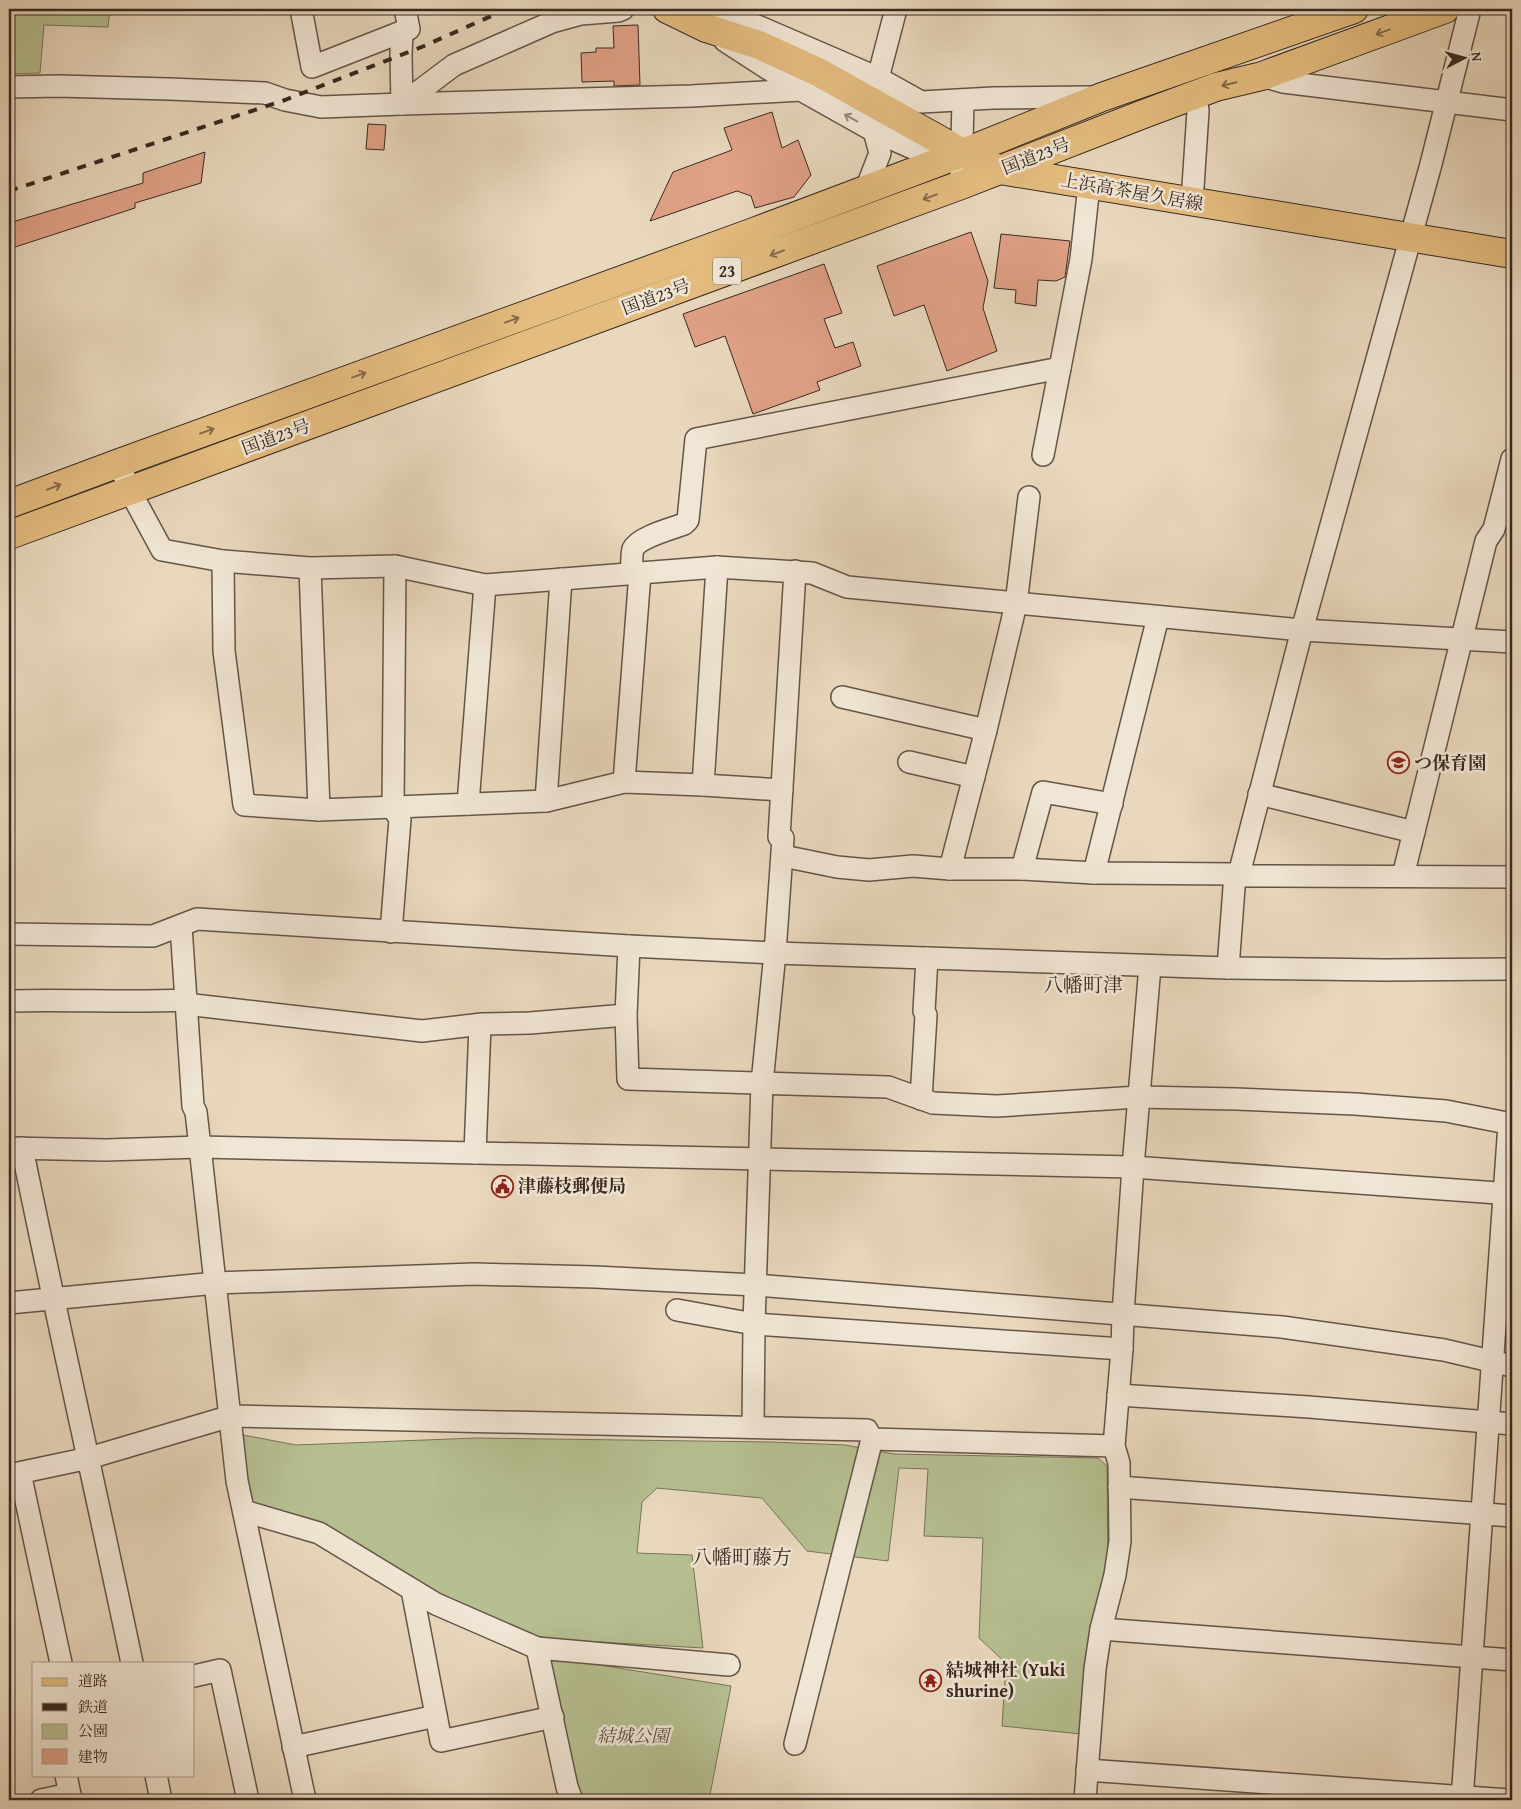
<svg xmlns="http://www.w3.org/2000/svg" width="1521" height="1809" viewBox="0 0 1521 1809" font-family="'Gentium Book Plus','Noto Serif JP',serif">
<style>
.green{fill:#b6bf91;stroke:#777459}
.building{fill:#e1a187;stroke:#382921}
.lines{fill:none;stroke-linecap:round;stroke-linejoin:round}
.minor-casing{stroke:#645548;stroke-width:24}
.major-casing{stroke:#382921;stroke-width:30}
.highway-casing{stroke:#382921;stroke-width:30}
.minor{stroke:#f1e6d5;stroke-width:21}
.major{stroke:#e4bc7f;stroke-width:28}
.highway{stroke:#e4bc7f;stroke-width:28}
.rail{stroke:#382921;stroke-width:4;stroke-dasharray:9 9;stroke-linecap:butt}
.oneway{stroke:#856b4b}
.oneway2{stroke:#94887b}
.labels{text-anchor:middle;stroke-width:5;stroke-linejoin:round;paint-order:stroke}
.shield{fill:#f1e6d5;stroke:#706257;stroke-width:1}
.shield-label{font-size:16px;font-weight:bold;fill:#382921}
.street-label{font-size:18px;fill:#382921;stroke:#f1e6d5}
.poi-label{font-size:18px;font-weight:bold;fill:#382921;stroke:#f1e6d5;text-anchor:start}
.park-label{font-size:18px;font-style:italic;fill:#584e3d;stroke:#f1e6d5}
.quarter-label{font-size:20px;fill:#382921;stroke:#f1e6d5}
</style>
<rect width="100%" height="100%" fill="#e9d8be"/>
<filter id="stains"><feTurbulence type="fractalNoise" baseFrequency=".004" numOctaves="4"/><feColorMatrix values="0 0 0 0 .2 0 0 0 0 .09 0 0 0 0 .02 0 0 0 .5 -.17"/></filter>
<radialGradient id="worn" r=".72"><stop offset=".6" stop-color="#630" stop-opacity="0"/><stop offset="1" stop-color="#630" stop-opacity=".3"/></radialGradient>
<g class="green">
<polygon points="9,9 110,9 108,27 44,25 40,73 9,74"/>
<polygon points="243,1435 296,1445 476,1438 770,1442 845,1445 894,1454 1098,1458 1107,1466 1108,1565 1081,1734 1002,1726 1006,1663 979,1638 983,1538 924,1536 928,1469 899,1468 888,1561 807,1551 762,1498 657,1488 642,1502 637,1553 692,1555 703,1648 532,1638 441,1598 249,1503"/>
<polygon points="549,1657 731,1686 709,1800 581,1800"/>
</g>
<g class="building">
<polygon points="638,25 640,85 614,86 614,81 582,82 581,53 596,52 596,48 614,48 613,26"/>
<polygon points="772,112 782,148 798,140 811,175 794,197 755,208 751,196 737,191 650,221 673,172 732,150 724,128"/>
<polygon points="368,124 386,125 384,150 366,149"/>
<polygon points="205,152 201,183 135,203 135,208 9,249 9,223 143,183 143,173"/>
<polygon points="971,232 988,281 983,308 997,351 947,371 924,305 894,316 877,266"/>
<polygon points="1001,234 1070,241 1065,277 1056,281 1038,280 1036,306 1015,303 1016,290 994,288"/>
<polygon points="824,264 842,313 824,319 835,348 853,342 861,366 817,382 820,390 753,414 725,336 695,347 683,314"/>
</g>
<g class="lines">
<defs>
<g id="minor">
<polyline points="301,9 312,67 409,29 405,9"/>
<polyline points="718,9 878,78 921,102 993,98 1092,97"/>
<polyline points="1470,9 1431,164 1302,630 1239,874 1245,876 1512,877"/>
<polyline points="725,41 801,90 874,131 917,150 957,152"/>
<polyline points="1262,76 1283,82 1512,110"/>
<polyline points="878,78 896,9"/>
<polyline points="9,87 58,86 169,89 265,93 285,100 321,107 402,104 691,96 801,90"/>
<polyline points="402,104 454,65 552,22 581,14 618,11 623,9"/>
<polyline points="402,104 401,55 402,32"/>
<polyline points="961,185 963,100"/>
<polyline points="866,189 880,153 874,131"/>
<polyline points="1192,202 1198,111 1196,95"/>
<polyline points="1043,455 1060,368"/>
<polyline points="119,463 130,491 162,550 223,561 310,568 395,566 485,585 717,567 812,573 847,587 879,590 1302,630 1512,642"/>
<polyline points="223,561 224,651 244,805 319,810 546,801 624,782 703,785 782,790"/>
<polyline points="310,568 319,810"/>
<path d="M632,574c0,-7 -1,-18 1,-25 6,-12 38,-20 51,-25l4,-4 8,-81 364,-71 21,-109 8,-74"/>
<polyline points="842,697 986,730"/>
<polyline points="909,762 974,777"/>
<polyline points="624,782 640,573"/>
<polyline points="703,785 717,567"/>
<polyline points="1259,794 1414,832"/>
<polyline points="546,801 561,579"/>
<polyline points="468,804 485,585"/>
<polyline points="783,856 837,867 869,870 913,866 950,869 1022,869 1094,873 1239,874"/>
<polyline points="950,869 986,730 1016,604 1029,497"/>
<polyline points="1022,869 1043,792 1112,804"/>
<polyline points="1094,873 1158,617"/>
<polyline points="1403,876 1486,541 1494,529 1512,459"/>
<polyline points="181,926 193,1106 196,1112 200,1147 237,1481 305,1800"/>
<polyline points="391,932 400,819 393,808 395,566"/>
<polyline points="9,934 153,936 197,919 629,946 775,953 1228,968 1385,970 1512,969"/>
<polyline points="629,946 626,1015 628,1079 888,1087 933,1103 997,1106 1138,1097 1236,1099 1355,1104 1446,1111 1512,1124"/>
<polyline points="1228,968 1235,874"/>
<path d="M9,1001c58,-2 117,2 176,-1"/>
<polyline points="185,1004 422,1031 482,1024 530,1023 626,1015"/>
<polyline points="921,1099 926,1015 924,1011 927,958"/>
<polyline points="9,1148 106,1150 200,1147 1133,1167 1512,1194"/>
<path d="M22,1148c35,172 74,343 110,515"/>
<polyline points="475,1153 480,1025"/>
<polyline points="9,1303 216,1283 474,1274 595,1277 755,1285 1282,1327 1444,1350 1512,1366"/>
<polyline points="677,1310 754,1324 1122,1349"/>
<polyline points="1118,1395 1309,1407 1512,1424"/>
<polyline points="753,1427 754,1324 762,1083 775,953 783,838 779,837 795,571"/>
<polyline points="20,1473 61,1663"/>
<polyline points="9,1475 89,1458 231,1416 867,1430 872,1439 1114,1446"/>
<polyline points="1119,1487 1512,1516"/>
<polyline points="244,1511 319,1533 436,1604 537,1648 729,1665"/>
<polyline points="412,1590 441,1741 553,1717"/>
<polyline points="1101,1629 1512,1660"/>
<polyline points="537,1648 567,1787 572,1800"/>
<polyline points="194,1676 220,1670 248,1800"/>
<polyline points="795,1744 872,1439"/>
<polyline points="293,1747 436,1716"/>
<polyline points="1087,1770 1509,1800"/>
<polyline points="66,1775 71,1800"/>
<polyline points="156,1775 161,1800"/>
<polyline points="41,1800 70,1794"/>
<polyline points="1085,1800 1095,1669 1101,1629 1115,1575 1120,1541 1119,1463 1114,1446 1122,1349 1123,1314 1133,1167 1150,966"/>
<polyline points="1462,1800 1509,1124"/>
</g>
<polyline id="major" points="667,9 706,28 759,45 818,72 963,153 1000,170 1512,254"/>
<g id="highway">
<polyline points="9,504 119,463 751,233 963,153 1102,97 1354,9"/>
<polyline points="9,535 961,185 1141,115 1216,87 1262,76 1445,9"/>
</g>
</defs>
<use href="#minor" class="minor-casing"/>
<use href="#major" class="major-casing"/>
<use href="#highway" class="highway-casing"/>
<use href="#minor" class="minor"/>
<use href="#major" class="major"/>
<use href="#highway" class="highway"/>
<polyline class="rail" points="9,191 285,100 424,46 507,9"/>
</g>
<defs><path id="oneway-shaft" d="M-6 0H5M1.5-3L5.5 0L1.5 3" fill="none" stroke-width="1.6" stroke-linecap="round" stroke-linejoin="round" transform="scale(1.25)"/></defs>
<g class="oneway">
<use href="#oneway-shaft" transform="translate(1383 32) rotate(160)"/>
<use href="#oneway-shaft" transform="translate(1229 84) rotate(166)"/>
<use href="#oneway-shaft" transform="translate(930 197) rotate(160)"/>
<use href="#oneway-shaft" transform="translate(777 253) rotate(160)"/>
<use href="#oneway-shaft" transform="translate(512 320) rotate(-20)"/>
<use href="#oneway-shaft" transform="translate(359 375) rotate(-20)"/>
<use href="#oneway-shaft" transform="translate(207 431) rotate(-20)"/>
<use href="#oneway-shaft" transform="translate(54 487) rotate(-21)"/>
</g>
<use class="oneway2" href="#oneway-shaft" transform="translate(851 118) rotate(-151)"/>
<defs>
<symbol id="school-ring" viewBox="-11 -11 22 22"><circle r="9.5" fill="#f1e6d5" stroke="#8f2418" stroke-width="1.5"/><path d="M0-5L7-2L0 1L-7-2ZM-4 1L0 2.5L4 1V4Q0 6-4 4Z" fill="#8f2418"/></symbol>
<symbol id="civic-ring" viewBox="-11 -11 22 22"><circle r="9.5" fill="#f1e6d5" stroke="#8f2418" stroke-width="1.5"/><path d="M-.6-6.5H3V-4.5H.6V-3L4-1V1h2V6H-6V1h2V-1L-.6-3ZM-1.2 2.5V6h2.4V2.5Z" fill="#8f2418"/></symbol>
<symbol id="temple-ring" viewBox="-11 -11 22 22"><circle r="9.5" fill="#f1e6d5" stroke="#8f2418" stroke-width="1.5"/><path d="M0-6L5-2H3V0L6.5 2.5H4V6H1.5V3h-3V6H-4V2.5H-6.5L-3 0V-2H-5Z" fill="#8f2418"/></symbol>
</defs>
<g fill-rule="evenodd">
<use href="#school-ring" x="1386" y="750" width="25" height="25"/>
<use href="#civic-ring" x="490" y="1174" width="25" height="25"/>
<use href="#temple-ring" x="918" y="1668" width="25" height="25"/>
</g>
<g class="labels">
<rect class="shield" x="713" y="257.5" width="28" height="27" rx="4"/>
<g class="shield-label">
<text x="727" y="277">23</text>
</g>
<g class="street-label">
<text transform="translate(1036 156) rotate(-21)" y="6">国道23号</text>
<text transform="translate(1132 192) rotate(10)" y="6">上浜高茶屋久居線</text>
<text transform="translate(656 297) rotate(-20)" y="6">国道23号</text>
<text transform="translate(276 437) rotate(-20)" y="6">国道23号</text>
</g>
<g class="poi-label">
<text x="1414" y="769">つ保育園</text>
<text x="518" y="1192">津藤枝郵便局</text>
<text x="946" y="1676">結城神社 (Yuki<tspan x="946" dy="21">shurine)</tspan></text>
</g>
<g class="park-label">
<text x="633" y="1742">結城公園</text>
</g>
<g class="quarter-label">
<text x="1083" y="992">八幡町津</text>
<text x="742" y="1564">八幡町藤方</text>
</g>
</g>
<rect width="1521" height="1809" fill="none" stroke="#e9d8be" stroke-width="30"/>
<rect x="10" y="10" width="1501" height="1789" fill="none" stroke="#382921" stroke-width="2.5"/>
<rect x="15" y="15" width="1491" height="1779" fill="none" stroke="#382921"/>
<rect x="32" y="1662" width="162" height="115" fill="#f1e6d5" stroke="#a79a8d"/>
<rect x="42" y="1678" width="25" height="8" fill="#e4bc7f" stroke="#a79a8d"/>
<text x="78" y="1686" font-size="15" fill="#382921">道路</text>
<rect x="42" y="1703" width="25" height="8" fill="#382921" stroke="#a79a8d"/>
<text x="78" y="1712" font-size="15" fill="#382921">鉄道</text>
<rect x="42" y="1724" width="25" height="15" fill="#b6bf91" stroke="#a79a8d"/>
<text x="78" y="1736" font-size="15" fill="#382921">公園</text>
<rect x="42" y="1749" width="25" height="15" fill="#e1a187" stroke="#a79a8d"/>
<text x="78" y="1762" font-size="15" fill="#382921">建物</text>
<g transform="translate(1464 58) rotate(84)" stroke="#f1e6d5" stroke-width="4" paint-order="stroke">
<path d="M0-4L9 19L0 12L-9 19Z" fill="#382921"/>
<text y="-8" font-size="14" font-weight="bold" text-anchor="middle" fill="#382921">N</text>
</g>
<rect width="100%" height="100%" filter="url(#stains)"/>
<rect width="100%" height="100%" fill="url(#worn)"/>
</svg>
